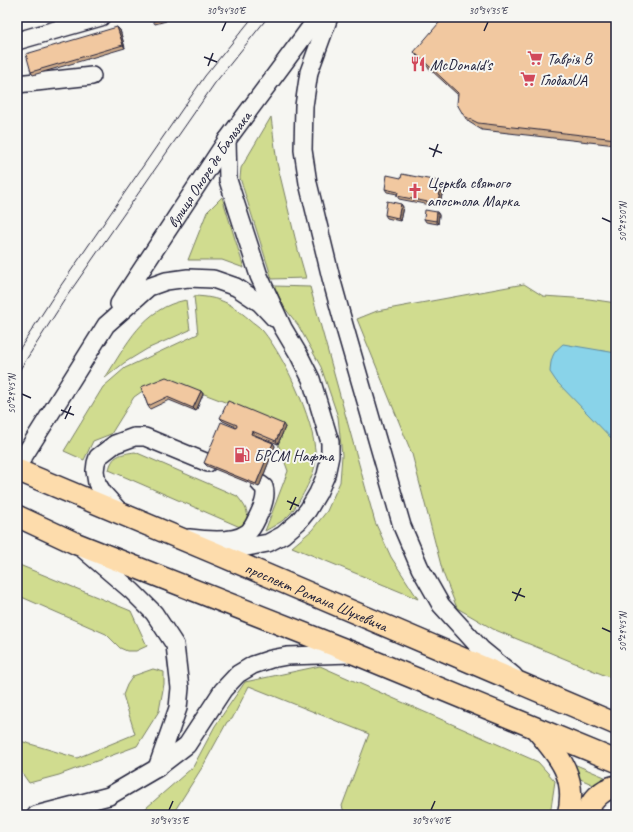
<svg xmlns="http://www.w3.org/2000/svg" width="633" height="832" viewBox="0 0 633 832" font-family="Caveat,sans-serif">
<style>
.green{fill:#d0dc8f;stroke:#797f65}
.water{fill:#89d3e9;stroke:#608ca3}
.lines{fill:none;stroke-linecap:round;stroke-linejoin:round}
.minor-casing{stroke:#22223b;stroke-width:20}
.major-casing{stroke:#22223b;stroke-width:24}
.minor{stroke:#f6f6f2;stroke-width:17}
.major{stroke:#fddcac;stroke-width:21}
.tram{stroke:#22223b;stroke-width:1}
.wall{fill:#cfac8a;stroke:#22223b}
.shaded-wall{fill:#a98c70;stroke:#22223b}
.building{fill:#f1c8a0;stroke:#22223b}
.ticks{fill:none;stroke:#22223b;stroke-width:1.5}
.labels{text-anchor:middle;stroke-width:4;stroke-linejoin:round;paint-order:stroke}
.poi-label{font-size:16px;fill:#22223b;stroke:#f6f6f2;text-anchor:start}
.street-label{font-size:16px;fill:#22223b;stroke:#f6f6f2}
.neatline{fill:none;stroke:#22223b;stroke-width:1.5}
.ticks-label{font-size:10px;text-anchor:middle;fill:#22223b}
</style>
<rect width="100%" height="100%" fill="#f6f6f2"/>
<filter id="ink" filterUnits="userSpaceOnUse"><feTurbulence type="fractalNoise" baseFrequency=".025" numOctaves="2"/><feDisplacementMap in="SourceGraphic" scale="8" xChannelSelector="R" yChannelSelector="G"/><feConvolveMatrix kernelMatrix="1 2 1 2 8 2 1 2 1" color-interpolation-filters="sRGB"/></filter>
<g filter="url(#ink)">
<g class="green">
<polygon points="271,117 277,163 298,250 306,278 272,279 240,178 241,168"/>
<polygon points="222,197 244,268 222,260 188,260 207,212"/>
<polygon points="524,284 543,296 589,299 616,303 616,680 493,629 457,608 443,573 412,454 357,319 377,311"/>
<polygon points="274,286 310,287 375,522 391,557 418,599 292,547 312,530 327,511 340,482 342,455 338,417 321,367 298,325 284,307"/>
<path d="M194,296c26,1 36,7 55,23 4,4 10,7 14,12 22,27 57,99 52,134 -2,13 -19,45 -29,53 -6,5 -14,9 -21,13l23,-60 -10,-27 7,-17 -55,-23 -62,-24 -24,10 -10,7 -23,37 -18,7 -9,19 -20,-9 39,-64 22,-19 73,-34z"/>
<path d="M186,300l4,30 -43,19 -23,14 -19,15c22,-34 38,-70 81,-78z"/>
<path d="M135,452l102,44c9,11 16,20 3,31l-131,-57c3,-15 12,-16 26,-18z"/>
<polygon points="17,564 131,611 147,646 136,651 127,651 120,648 106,634 17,595"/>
<polygon points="320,666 538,762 555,781 550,815 345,815 342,806 369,734 249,686 232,719 227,722 203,766 172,815 138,815 193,767 215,726 245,682"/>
<polygon points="153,669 164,672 164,684 159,711 137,746 59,775 29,783 17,766 17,740 77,758 135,734 123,695 127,685 133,676"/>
<polygon points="574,764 607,778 594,785 578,778"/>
</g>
<path class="water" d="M563,344l53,9v90l-60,-62 -6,-9c1,-14 2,-19 13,-28z"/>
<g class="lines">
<defs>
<g id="minor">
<polyline points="329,17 309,72 304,106 303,150 308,183 331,278 344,325 402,526 420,568 441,605 481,649 514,676"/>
<polyline points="17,41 101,17"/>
<polyline points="17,84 92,76"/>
<path id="s1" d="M119,304l108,-164 91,-123"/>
<polyline points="17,467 106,325 149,287 166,281 188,278 213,279 236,287 260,303 274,318"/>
<polyline points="120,512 103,493 97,483 95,471 96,463 98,457 115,444 134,437 145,437 208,463"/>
<path d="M189,538c16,2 45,5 58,-5 6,-4 9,-13 12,-19 4,-8 8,-18 5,-27l-4,-3"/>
<polyline points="84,550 132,591 154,613 175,645 180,688 178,708 157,768"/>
<polyline points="215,553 268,543 283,535 298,522 308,510 318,493 326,475 330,456 330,442 311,379 299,355 283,328 259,276 228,180 227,140"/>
<polyline points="36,815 109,796 157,768 187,745 223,690 238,674 253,665 271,659 287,656 352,654"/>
</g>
<g id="major">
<path id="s2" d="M17,470l198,83 401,171"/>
<polyline points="17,516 77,544 356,654 616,761"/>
<path d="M536,729c23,27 42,48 32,86"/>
<path d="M587,815c2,-14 16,-26 29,-29"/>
</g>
</defs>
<use href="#minor" class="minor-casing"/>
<use href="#major" class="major-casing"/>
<use href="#minor" class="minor"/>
<use href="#major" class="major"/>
<g class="tram">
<polyline points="17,353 55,294 205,76 253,17"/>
<polyline points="17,374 67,296 215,83 268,17"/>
</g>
</g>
<g class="wall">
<polygon points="152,17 165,17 166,21 155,24 153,21"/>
<polygon points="616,17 616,145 482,130 469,122 464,116 458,95 419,59 414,52"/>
<polygon points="117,27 120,30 125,48 33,75 31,72"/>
<polygon points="401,178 438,181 440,184 440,186 441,187 443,190 440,204 436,203 435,206 399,199 397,196 397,194 387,192 385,189"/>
<polygon points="401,204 403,207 400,221 387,218 385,215"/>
<polygon points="437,212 439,215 438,224 426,222 424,219"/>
<polygon points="141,387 201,391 203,394 196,411 169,400 150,409 148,406"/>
<polygon points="220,418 285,427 278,444 255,435 254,436 273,443 275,446 259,487 207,466 204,463 236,427 223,421"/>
</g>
<g class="shaded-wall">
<polygon points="117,27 120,30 125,48 123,45"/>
<polygon points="438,181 440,184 439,189 437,186"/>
<polygon points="441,187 443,190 440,204 438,201"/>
<polygon points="434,200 436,203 435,206 433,203"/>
<polygon points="401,204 403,207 400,221 398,218"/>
<polygon points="437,212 439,215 438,224 436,221"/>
<polygon points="201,391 203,394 196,411 193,408"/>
<polygon points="283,424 285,427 278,444 276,441"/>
<polygon points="252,431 255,435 253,438 251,434"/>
<polygon points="273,443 275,446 259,487 256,484"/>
</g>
<g class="building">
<polygon points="152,17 164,17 164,18 153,21"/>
<polygon points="444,17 616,17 616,139 478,123 464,116 457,104 458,93 414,52"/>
<polygon points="117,27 123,45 31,72 26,54"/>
<polygon points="402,174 438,181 437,186 441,187 438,201 434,200 433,203 397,196 398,192 385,189 387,175 401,178"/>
<polygon points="387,201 401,204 398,218 385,215"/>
<polygon points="425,210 437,212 436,221 424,219"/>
<polygon points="166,377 201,391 193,408 167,397 148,406 141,387"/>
<polygon points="228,401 283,424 276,441 252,431 251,434 273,443 256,484 204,463 221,422 236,428 237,425 220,418"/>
</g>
</g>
<path class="ticks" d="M222,31l4,-9M484,31l4,-9M204,57l13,5M208,66l5,-13M429,148l13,5M433,157l5,-13M602,218l9,4M22,394l9,4M61,410l13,5M65,419l6,-13M287,501l12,5M290,510l6,-13M512,592l13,5M515,601l6,-13M602,628l9,4M169,810l4,-9M431,810l4,-9"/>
<defs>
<symbol id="supermarket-bare" viewBox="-9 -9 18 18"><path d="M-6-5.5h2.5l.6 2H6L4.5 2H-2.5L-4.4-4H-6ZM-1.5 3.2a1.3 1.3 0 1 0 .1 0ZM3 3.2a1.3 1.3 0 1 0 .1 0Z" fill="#d1495b" stroke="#f6f6f2" stroke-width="2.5" paint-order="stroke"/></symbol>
<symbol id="restaurant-bare" viewBox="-9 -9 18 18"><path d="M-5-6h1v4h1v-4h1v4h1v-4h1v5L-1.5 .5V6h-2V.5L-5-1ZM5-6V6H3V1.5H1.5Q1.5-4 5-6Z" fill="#d1495b" stroke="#f6f6f2" stroke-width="2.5" paint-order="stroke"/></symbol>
<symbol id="church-bare" viewBox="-9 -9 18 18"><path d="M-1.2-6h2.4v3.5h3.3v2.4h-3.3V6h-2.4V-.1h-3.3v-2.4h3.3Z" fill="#d1495b" stroke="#f6f6f2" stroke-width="2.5" paint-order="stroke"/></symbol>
<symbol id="fuel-bare" viewBox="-9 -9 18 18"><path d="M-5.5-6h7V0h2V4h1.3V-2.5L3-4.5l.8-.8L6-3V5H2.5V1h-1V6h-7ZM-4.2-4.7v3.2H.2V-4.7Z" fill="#d1495b" stroke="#f6f6f2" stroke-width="2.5" paint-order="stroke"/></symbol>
</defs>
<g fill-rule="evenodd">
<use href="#supermarket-bare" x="524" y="47" width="22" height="22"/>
<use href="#restaurant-bare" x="407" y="53" width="22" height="22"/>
<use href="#supermarket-bare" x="517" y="68" width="22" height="22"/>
<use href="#church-bare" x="404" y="180" width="22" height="22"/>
<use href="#fuel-bare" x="231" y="444" width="22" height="22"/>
</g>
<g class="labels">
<g class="poi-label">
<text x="547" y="64">Таврія В</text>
<text x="430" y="70">McDonald's</text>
<text x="540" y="85">ГлобалUA</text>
<text x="427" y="188">Церква святого<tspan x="427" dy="18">апостола Марка</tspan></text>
<text x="254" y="461">БРСМ Нафта</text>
</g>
<g class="street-label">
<text dy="6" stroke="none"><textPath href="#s1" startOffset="162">вулиця Оноре де Бальзака</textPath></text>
<text dy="6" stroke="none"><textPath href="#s2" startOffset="325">проспект Романа Шухевича</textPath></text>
</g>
</g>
<rect width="633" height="832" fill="none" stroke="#f6f6f2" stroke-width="44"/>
<rect x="22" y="22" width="589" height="788" class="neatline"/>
<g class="ticks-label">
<text x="226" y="14">30°34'30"E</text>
<text x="488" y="14">30°34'35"E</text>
<text transform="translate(622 222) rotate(-90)" y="4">50°29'50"N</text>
<text transform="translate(11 394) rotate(-90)" y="4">50°29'45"N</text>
<text transform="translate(622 632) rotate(-90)" y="4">50°29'45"N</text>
<text x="169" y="824">30°34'35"E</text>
<text x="431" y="824">30°34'40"E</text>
</g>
</svg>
